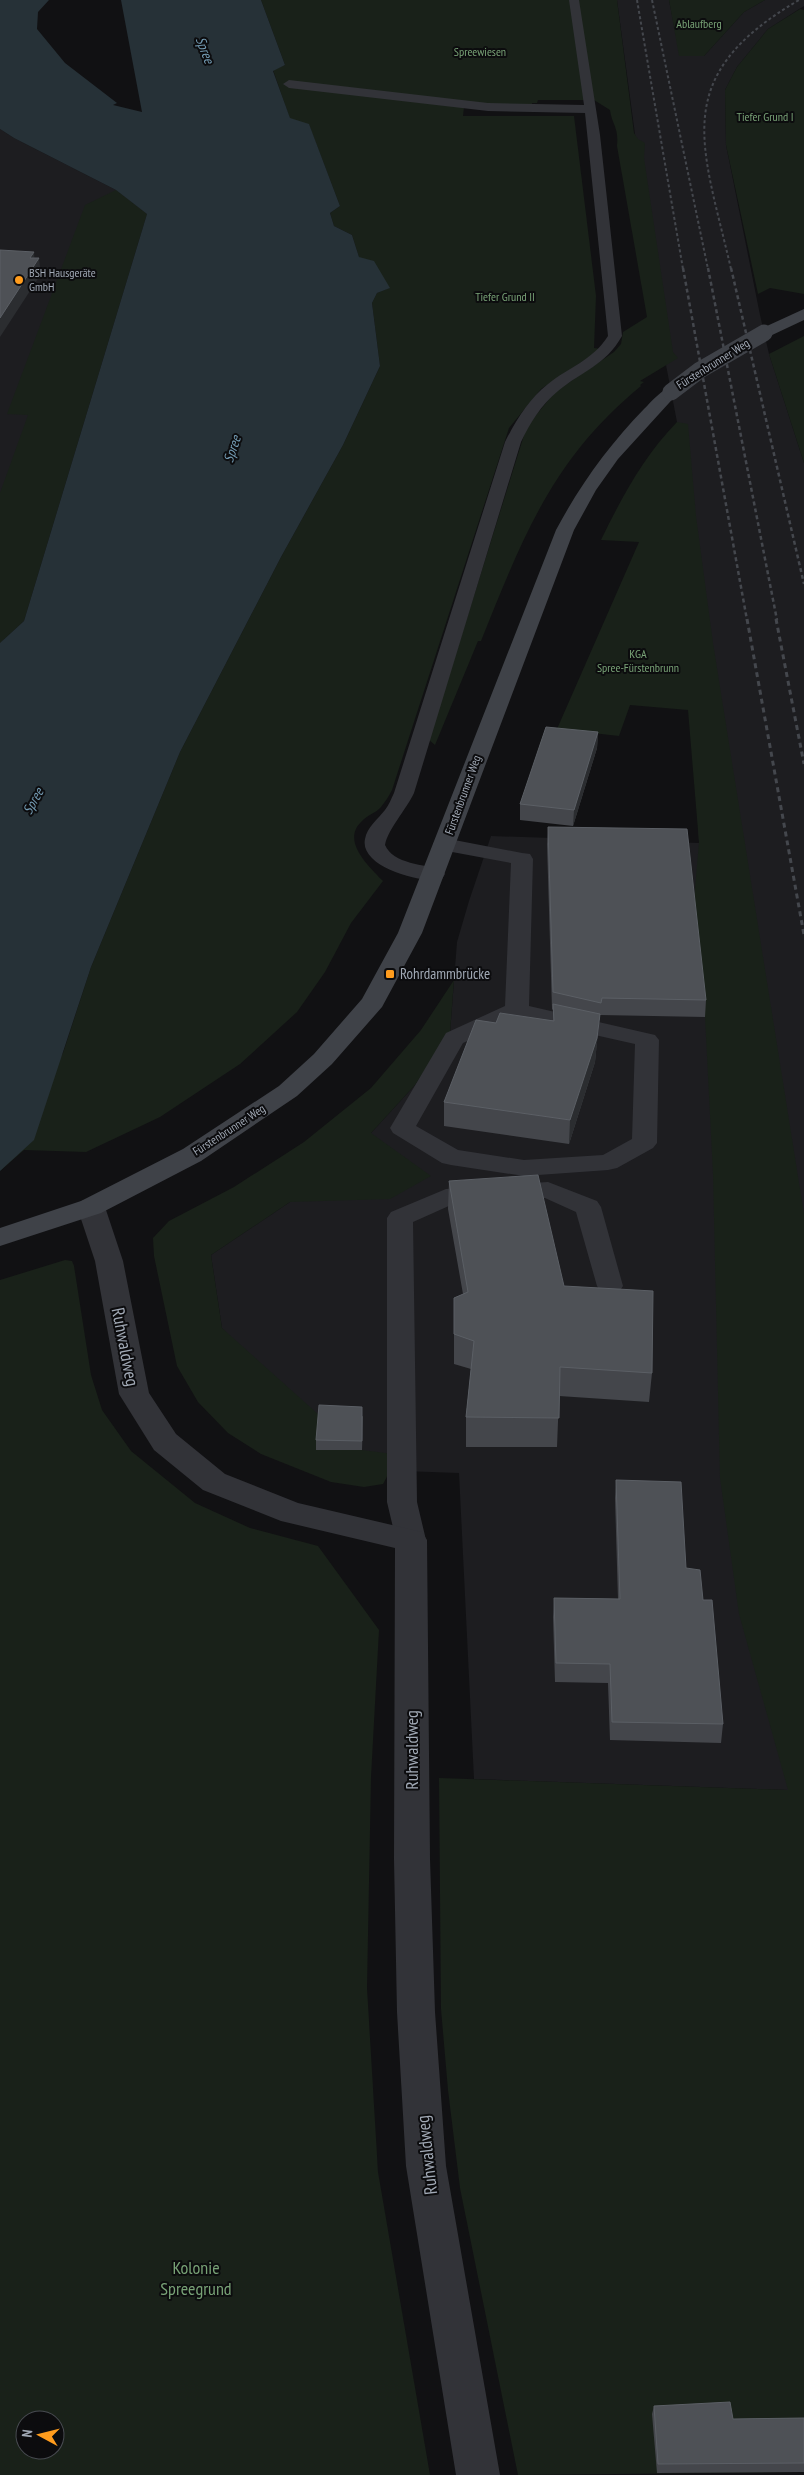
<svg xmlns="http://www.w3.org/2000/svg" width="804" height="2475" viewBox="0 0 804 2475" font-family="'PT Sans Narrow',sans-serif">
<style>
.built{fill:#1d1d20;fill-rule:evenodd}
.green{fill:#192119;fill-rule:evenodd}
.water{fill:#263137}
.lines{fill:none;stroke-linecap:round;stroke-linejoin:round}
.service{fill:#323338;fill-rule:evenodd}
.minor{fill:#323338;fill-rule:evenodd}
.secondary{fill:#3f4248;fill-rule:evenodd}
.rail-far2{stroke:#44474d;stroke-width:2;stroke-dasharray:3 2.5;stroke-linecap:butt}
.rail-far1{stroke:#44474d;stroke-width:2.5;stroke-dasharray:4 3;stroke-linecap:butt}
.rail{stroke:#44474d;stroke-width:3;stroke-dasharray:5 4;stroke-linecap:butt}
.secondary-bridge{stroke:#3f4248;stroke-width:17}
.wall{fill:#44464b}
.shaded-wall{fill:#2b2d30}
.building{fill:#4e5156;stroke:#5b5f65}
.poi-dot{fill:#ff9c1d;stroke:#0c0c0e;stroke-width:2}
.labels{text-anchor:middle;stroke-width:4;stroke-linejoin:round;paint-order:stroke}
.far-park-label{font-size:12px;fill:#78a276;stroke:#0c0c0e}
.far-poi-label{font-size:12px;fill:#a1a9b5;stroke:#0c0c0e;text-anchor:start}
.far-street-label{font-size:12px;fill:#a1a9b5;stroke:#0c0c0e}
.far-water-label{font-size:14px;font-style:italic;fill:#749cb4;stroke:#0c0c0e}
.poi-label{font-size:15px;fill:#a1a9b5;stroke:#0c0c0e;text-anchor:start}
.near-street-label{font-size:18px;fill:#a1a9b5;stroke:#0c0c0e}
.near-park-label{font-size:18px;fill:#78a276;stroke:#0c0c0e}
</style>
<rect width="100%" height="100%" fill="#111113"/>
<g class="built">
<path d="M617,0h52l11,56h24l40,-44 21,-12h39v6l-36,23 -31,38 -12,23 1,55 34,170 9,39 35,109v1434l-16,-107 -314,-11 -15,-306 -85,-3 -58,-15 -94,-127 -11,-73 79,-53 81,-69 44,-48 35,-52 7,-91 12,-41 22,-65 208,7 -22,-379v-42l-11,-57zM700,849l5,168 -12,-105z"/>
<polygon points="0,129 14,138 116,190 147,214 0,650"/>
</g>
<g class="green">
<path d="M261,0h356l17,133 4,6 7,4 -1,15 29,194 5,6 -38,23 4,1 -4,3 1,1c-89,73 -118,151 -160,255h-3l-43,104 -6,-5 96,-308 7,-12 23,-28 59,-40 7,-8 2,-12 24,-15 -30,-171c2,-19 -5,-21 -7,-36l-16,-10h-56l-1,3h-5v3l-68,1 -1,9h111l22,180 -2,52 7,1 -60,40 -32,39 -117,362c-3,6 -7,12 -11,17 -5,6 -14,8 -19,14 -22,20 8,46 21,60l-32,42 -26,49 -28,40 -57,52 -80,53 -74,35 -62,-2 -24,21 63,-118 28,-86 89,-215 101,-195 62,-112 37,-79 -8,-63 5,-10 12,-5 -30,-31 -7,-22 -18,-9 -4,-13 10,-7 -31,-81 -19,-6 -17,-49 12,-5z"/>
<polygon points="669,0 765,0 744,12 704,56 679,56"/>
<polygon points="800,9 804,10 804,294 770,288 758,294 726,145 725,90 737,67 768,29"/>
<polygon points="116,190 147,214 24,621 0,643 0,493 28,415 7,414 85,205"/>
<polygon points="804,336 804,463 769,354"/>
<path d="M677,422l11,2 8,92 17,127 91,571v1258l-286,3 -58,-287 -12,-98 -7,-81 -2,-231 349,12 -49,-176 -19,-136 -7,-304 -8,-157 -12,-105 6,-70 -11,-132 -58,-5 -11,31 -62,-7 82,-187 -38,-2c21,-43 42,-83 76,-118z"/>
<polygon points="454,980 450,1033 415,1085 371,1133 431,1176 390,1199 290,1202 211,1255 222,1328 319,1415 316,1450 362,1450 393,1454 390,1471 383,1484 364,1487 331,1482 261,1454 228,1433 198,1402 177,1366 154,1256 153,1238 169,1221 234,1187 304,1142 371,1088 421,1030"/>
<path d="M65,1260l7,1 2,5 17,109 11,35 29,41 64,52 55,25 68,18 61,84 -8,147 -4,211 11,184 52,303h-430v-1195zM25,2420h30v30h-30z"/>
</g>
<polygon class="water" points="0,0 49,0 38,12 37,29 65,63 117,103 113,105 142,112 121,0 261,0 285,65 273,71 290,118 309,124 340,206 330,213 334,226 352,235 359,257 374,261 390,288 377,293 372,303 380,366 343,445 281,557 180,752 91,967 34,1140 0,1171 0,643 24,621 147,214 116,190 14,138 0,129"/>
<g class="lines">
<g class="service">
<path d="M569,0h10l21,135 22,201c-17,30 -40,35 -64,55 -17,14 -28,32 -37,51l-107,351c-8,17 -26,36 -29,52 8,19 40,20 57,24l3,5 -3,5c-20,5 -83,-12 -77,-40 2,-12 13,-20 20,-29 4,-5 6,-11 9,-17l111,-351c11,-22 24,-43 43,-58 21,-17 45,-24 60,-48l-23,-223 -97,-2 -199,-23 -6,-4 6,-4 199,23 96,2z"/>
<path d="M444,838l78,15 8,1 3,5 -4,147 126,29 4,5 -2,103 -4,5 -36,20 -9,2 -84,6 -73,-11 -9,-2 -49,-30 -3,-5 56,-95 59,-27 6,-143 -75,-14 -3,-5 3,-5zM519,1018l116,26 -3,95 -29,16 -79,5 -66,-10 -42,-24 47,-83z"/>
<polygon points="548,1182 597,1201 601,1207 623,1286 619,1292 610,1295 601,1292 597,1286 576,1212 545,1198 451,1205 413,1222 417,1502 426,1540 422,1548 411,1551 400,1548 396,1540 387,1502 387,1218 391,1212 446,1189"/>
</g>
<polygon class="minor" points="91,1198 101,1201 105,1207 123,1261 149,1393 176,1434 225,1474 298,1503 422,1532 427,1540 430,1859 435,2012 446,2166 500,2475 456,2475 406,2166 397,2012 394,1859 395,1548 281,1521 203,1490 154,1450 119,1394 95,1261 77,1207 81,1201"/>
<g class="secondary">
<polygon points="804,309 804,320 770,336 764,338 756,333 758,330"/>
<path d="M671,387l6,2 2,3 -61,67 -22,31 -22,40 -152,403 -40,74 -50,57 -35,32 -96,65 -100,52 -101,33v-18l81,-27 102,-52 96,-63 35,-32 48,-55 36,-66 158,-403c24,-45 53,-85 88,-121 8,-8 17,-19 27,-22z"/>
</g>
<g class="rail-far2">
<polyline points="637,0 683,269"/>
<polyline points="652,0 708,269"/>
<path d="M731,269c-29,-126 -63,-192 68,-269"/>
</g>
<g class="rail-far1">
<polyline points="683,268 747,620"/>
<polyline points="708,268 777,620"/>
<polyline points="731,268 804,584"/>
</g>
<g class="rail">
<polyline points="747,619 804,935"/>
<polyline points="776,619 804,764"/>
</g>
<polyline class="secondary-bridge" points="671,392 700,370 764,333"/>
</g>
<g class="wall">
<polygon points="598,732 597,748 573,826 520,820 520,804"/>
<polygon points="548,827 706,1000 705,1017 600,1015 600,1020 599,1020 595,1062 569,1144 444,1126 444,1102 496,1023 553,1020 553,1010 552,1009 547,844"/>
<polygon points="449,1181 564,1286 652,1373 649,1402 559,1396 557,1447 466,1447 466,1417 471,1369 454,1364 454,1298 463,1294 448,1209"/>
<polygon points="363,1416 362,1450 316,1450 316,1440"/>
<polygon points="616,1480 686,1568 703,1600 723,1724 721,1743 610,1740 608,1683 555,1682 553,1617 554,1598 618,1599 615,1498"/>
<polygon points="654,2406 733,2419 804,2418 804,2472 657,2473 652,2414"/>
</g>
<g class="shaded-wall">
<polygon points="34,252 35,265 39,258 41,274 0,337 0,318"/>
<polygon points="598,732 597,748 573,826 574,810"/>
<polygon points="600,1014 595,1062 569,1144 570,1120"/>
</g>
<g class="building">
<polygon points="0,250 34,252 30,258 39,258 0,318"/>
<polygon points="546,727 598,732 574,810 520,804"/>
<polygon points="548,827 687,829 706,1000 602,998 601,1003 553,992"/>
<polygon points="553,1004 600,1014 597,1038 570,1120 444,1102 476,1020 496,1023 500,1013 554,1021"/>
<polygon points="538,1175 564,1286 653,1291 652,1373 560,1367 559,1418 466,1417 474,1341 454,1334 454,1298 468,1292 449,1181"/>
<polygon points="319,1405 362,1407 362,1441 316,1440"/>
<polygon points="616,1480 681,1482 686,1568 700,1570 703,1600 712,1600 723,1724 612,1722 610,1664 556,1663 554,1598 620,1599"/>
<polygon points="730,2402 733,2419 804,2418 804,2463 658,2464 654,2406"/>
</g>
<g class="poi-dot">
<circle cx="19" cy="280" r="5"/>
<rect x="385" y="969" width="10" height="10" rx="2.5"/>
</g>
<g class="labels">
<g class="far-park-label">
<text x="699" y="28">Ablaufberg</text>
<text x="480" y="56">Spreewiesen</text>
<text x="765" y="121">Tiefer Grund I</text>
<text x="505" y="301">Tiefer Grund II</text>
<text x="638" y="658">KGA<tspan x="638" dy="14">Spree-Fürstenbrunn</tspan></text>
</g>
<g class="far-poi-label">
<text x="29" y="277">BSH Hausgeräte<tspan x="29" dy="14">GmbH</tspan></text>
</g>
<g class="far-street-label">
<text transform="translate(713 364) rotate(-32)" y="4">Fürstenbrunner Weg</text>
<text transform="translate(463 795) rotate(-70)" y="4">Fürstenbrunner Weg</text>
<text transform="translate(229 1130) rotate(-33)" y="4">Fürstenbrunner Weg</text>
</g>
<g class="far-water-label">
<text transform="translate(205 50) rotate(69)" y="5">Spree</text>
<text transform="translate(232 449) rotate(-72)" y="5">Spree</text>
<text transform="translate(33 801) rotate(-61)" y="5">Spree</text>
</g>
<g class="poi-label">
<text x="400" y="979">Rohrdammbrücke</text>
</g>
<g class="near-street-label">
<text transform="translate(125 1347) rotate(79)" y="6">Ruhwaldweg</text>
<text transform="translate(412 1750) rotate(-90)" y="6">Ruhwaldweg</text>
<text transform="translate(427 2155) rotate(-96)" y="6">Ruhwaldweg</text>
</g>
<g class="near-park-label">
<text x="196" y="2274">Kolonie<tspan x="196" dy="21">Spreegrund</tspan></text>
</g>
</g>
<g transform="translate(40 2435) rotate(277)"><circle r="24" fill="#0c0c0e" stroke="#484b51"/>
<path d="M0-4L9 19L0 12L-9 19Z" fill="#ff9c1d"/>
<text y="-8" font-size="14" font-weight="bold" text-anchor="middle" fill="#a1a9b5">N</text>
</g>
</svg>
